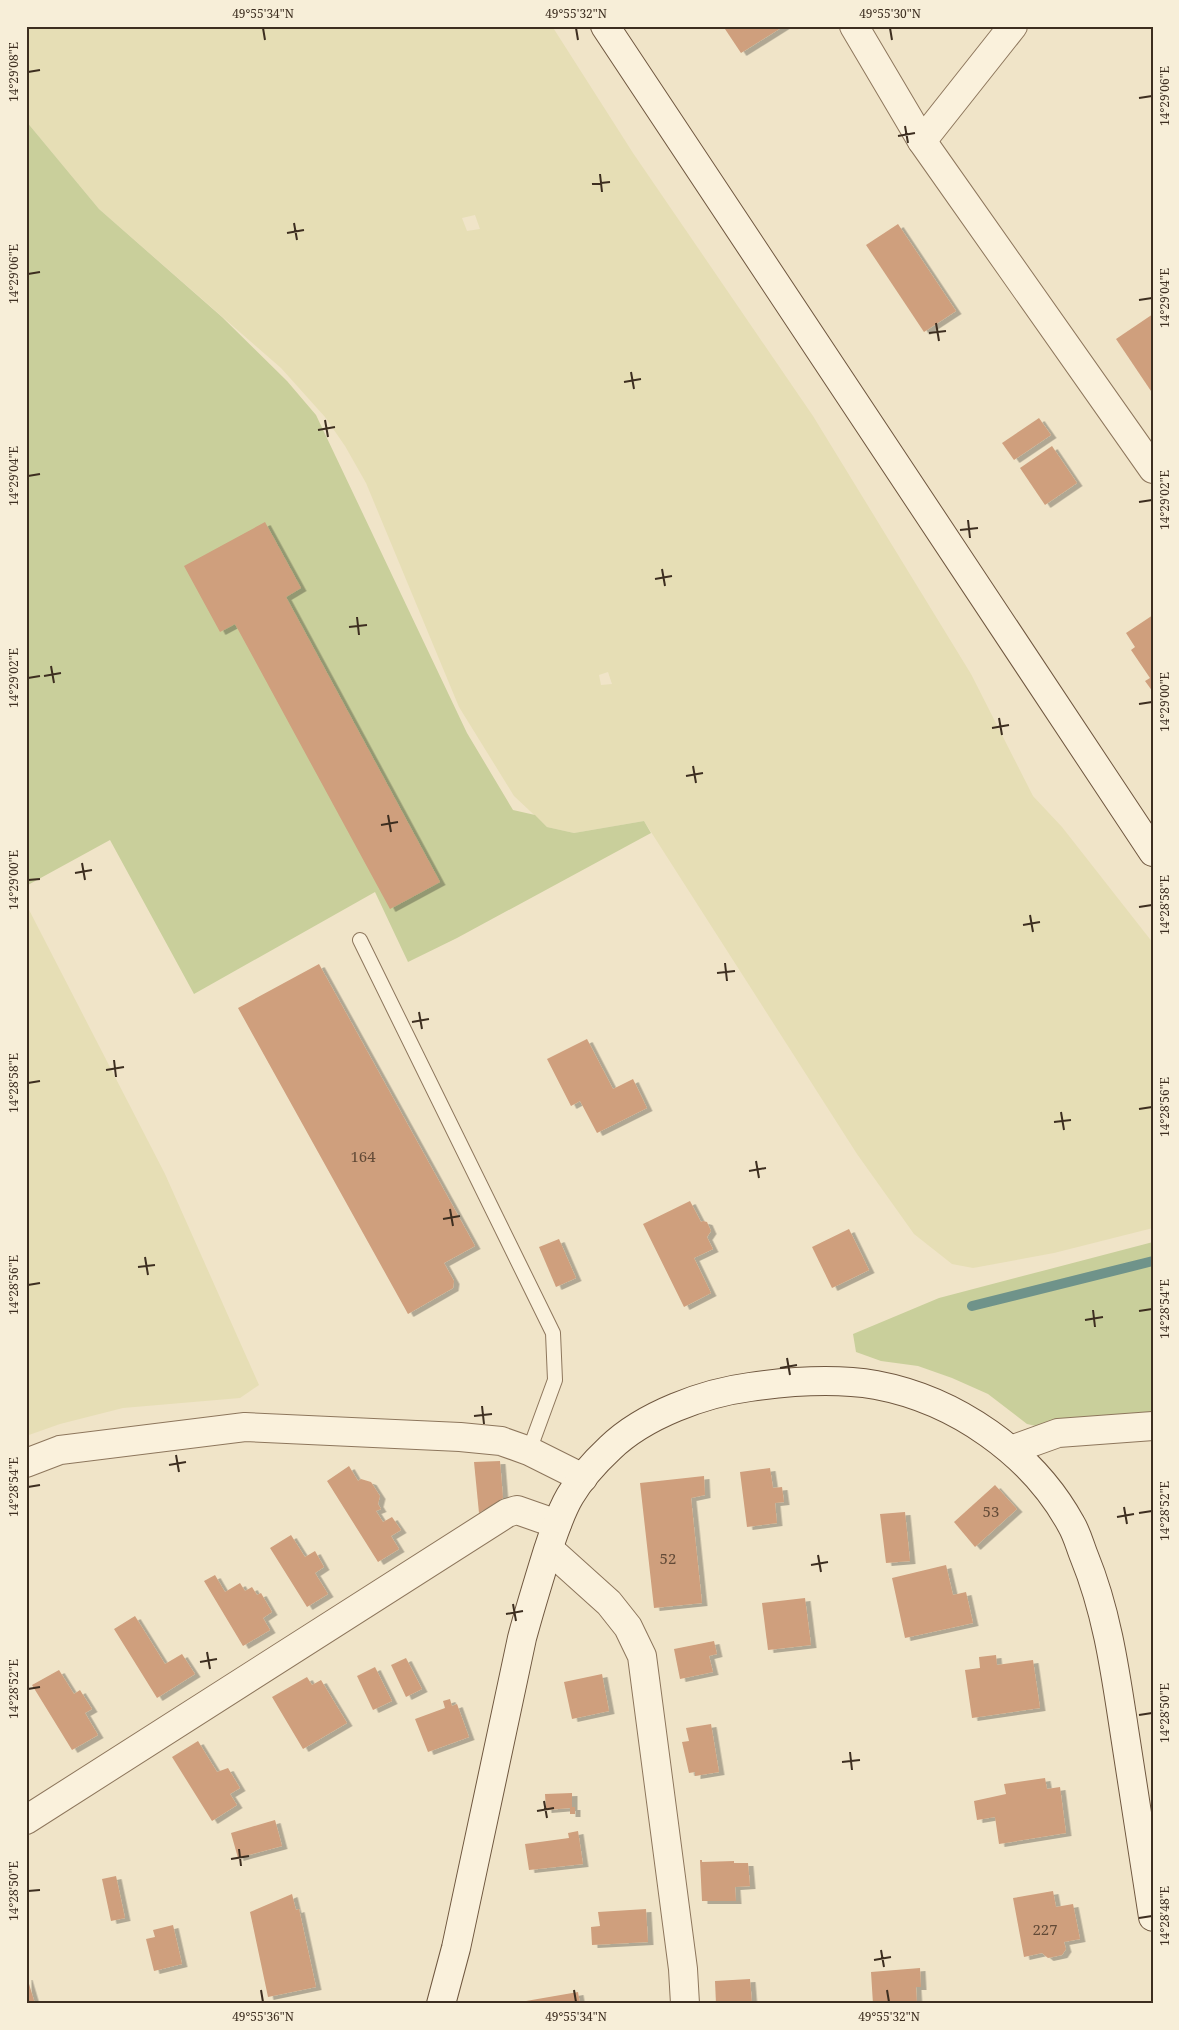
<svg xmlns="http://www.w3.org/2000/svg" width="1179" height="2030" viewBox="0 0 1179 2030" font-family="'Noto Serif',serif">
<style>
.farmland{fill:#e6deb5;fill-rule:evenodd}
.green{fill:#c9cf9b}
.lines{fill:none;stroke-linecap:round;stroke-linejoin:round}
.stream{stroke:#6f938a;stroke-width:10}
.building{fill:#cf9f7d;filter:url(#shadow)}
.lane-casing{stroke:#8d765c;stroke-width:16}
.street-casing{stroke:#8d765c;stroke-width:30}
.secondary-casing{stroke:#6f573f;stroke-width:30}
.lane{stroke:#faf1dc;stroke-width:14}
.street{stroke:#faf1dc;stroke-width:28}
.secondary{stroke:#faf1dc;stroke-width:28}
.ticks{fill:none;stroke:#3d2e20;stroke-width:2}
.labels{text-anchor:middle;stroke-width:4.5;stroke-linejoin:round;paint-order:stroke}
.number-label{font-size:15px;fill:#624a37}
.neatline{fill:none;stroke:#3d2e20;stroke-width:2}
.ticks-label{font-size:12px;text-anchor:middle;fill:#3d2e20}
</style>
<defs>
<filter id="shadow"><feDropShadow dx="5.5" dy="3" stdDeviation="0" flood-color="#0004"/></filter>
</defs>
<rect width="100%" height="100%" fill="#f0e4c8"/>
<g class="farmland">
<path d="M26,26h526l81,127 180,263 158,258 62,122 29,31 91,116v285l-99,25 -81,15 -21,-4 -38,-30 -57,-80 -213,-333 -70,12 -27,-6 -33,-31 -55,-89 -93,-224 -21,-37 -20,-29 -44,-49 -182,-159 -73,-88zM475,215l5,14 -13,2 -5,-13zM608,672l4,12 -11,1 -2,-10z"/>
<polygon points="26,904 165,1174 259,1385 240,1398 123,1408 60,1424 26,1436"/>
</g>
<g class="green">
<polygon points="26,121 99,209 222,317 287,381 316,415 467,733 513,810 535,815 547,827 574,833 644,821 651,833 457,938 408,962 375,892 194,994 110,840 26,886"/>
<polygon points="1153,1242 1153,1416 1045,1428 1027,1424 988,1394 952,1378 918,1366 881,1361 856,1352 853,1334 939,1298"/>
</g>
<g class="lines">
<polyline class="stream" points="972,1306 1153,1261"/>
</g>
<g class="building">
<polygon points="723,26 784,26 741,53"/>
<polygon points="898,224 956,311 924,332 866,245"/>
<polygon points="1153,314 1153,394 1116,339"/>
<polygon points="1039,418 1051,435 1014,460 1002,443"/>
<polygon points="1052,446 1077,483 1045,505 1020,468"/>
<polygon points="265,522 301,588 286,597 440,882 390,909 235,624 220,632 184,566"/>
<polygon points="1153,615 1153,692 1145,681 1150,678 1131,650 1135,647 1126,633"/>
<polygon points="319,964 475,1246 444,1263 454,1281 453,1288 408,1314 238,1008"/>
<polygon points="587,1039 613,1089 633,1079 647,1108 597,1133 580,1101 571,1106 547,1059"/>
<polygon points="690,1201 701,1222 703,1221 707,1222 711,1231 707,1237 713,1249 694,1258 711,1293 684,1307 643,1224"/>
<polygon points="849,1229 869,1270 832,1288 812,1247"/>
<polygon points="559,1239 576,1278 556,1287 539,1247"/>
<polygon points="500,1461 503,1498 479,1513 474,1462"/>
<polygon points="349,1466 358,1481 361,1479 371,1482 380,1496 378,1504 381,1509 376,1511 383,1522 392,1517 401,1530 391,1536 399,1549 378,1562 327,1481"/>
<polygon points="770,1468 773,1488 782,1487 784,1502 775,1503 777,1523 747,1527 740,1472"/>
<polygon points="704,1476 705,1495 691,1498 702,1603 654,1608 640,1483"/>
<polygon points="995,1485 1017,1509 975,1547 954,1522"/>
<polygon points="905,1512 910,1561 886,1563 880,1514"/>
<polygon points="291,1535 305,1557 315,1551 324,1567 315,1573 328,1594 307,1607 270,1548"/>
<polygon points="946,1565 953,1595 966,1592 973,1623 905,1638 892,1578"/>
<polygon points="215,1575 225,1592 240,1583 245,1591 252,1587 257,1595 261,1593 272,1612 263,1618 270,1630 243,1646 204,1581"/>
<polygon points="805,1598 811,1645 768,1650 762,1603"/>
<polygon points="135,1616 165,1664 182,1654 195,1674 157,1698 114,1629"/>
<polygon points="714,1641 717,1654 709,1656 713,1672 680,1679 674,1649"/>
<polygon points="996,1655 997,1665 1033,1660 1040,1708 972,1718 965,1670 980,1668 979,1657"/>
<polygon points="406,1658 422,1689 406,1697 391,1665"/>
<polygon points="375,1667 392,1701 373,1710 357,1676"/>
<polygon points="59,1670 74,1694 80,1690 92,1709 85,1713 98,1735 72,1750 32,1685"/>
<polygon points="602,1674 609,1711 572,1719 564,1682"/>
<polygon points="307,1677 312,1685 321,1680 347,1723 303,1749 272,1697"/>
<polygon points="450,1699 452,1706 457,1704 469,1737 428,1752 415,1719 445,1708 443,1701"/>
<polygon points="711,1724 719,1772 695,1776 695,1772 689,1773 682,1742 689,1741 686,1728"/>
<polygon points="198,1741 217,1772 228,1768 240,1788 230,1794 237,1805 212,1821 172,1757"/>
<polygon points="1045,1778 1047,1789 1060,1787 1066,1833 999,1844 995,1817 977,1820 974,1801 1006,1794 1004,1784"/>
<polygon points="572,1793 572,1807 575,1807 575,1814 570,1814 570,1808 546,1810 545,1794"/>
<polygon points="275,1820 282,1846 238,1858 231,1833"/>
<polygon points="578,1831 583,1864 529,1870 525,1844 569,1838 568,1833"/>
<polygon points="700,1860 702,1860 702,1862 734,1861 734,1863 748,1863 750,1886 735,1887 736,1901 702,1901"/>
<polygon points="116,1876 125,1918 111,1921 102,1879"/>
<polygon points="1053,1891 1056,1907 1073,1904 1080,1939 1064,1942 1066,1949 1062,1955 1048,1958 1042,1953 1024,1957 1013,1898"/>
<polygon points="292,1894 296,1910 299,1909 316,1987 268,1997 250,1912"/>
<polygon points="646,1909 648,1942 592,1945 591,1927 600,1926 598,1912"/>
<polygon points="173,1925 182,1964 154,1971 146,1939 155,1937 153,1930"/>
<polygon points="920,1968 921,1987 916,1987 917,2004 873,2004 871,1972"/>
<polygon points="26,1977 27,1977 35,2004 26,2004"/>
<polygon points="750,1979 752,2004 716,2004 715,1981"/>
<polygon points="578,1992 580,2004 527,2004 526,2001"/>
</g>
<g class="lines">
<defs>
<polyline id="lane" points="360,940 553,1333 555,1380 529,1451"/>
<g id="street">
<polyline points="854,26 922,141 1153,469"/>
<polyline points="922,141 1013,26"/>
<polyline points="1011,1450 1058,1433 1153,1426"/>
<polyline points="26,1463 60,1450 245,1427 460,1437 501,1441 529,1451 583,1478"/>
<polyline points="549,1549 609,1603 628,1627 642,1656 683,1969 685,2004"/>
<polyline points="26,1820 507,1513 517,1510 557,1524"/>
</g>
<g id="secondary">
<polyline points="605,26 1153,852"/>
<path d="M441,2004l15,-56 66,-310c8,-30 17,-59 26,-88 6,-18 12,-37 22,-54 10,-17 25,-34 40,-48 34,-33 94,-55 140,-61 42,-6 85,-9 126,-2 80,15 156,68 195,139 6,10 9,22 13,32 23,56 31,114 40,173 10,63 19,125 29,188"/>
</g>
</defs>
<use href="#lane" class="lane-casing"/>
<use href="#street" class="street-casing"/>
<use href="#secondary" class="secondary-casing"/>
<use href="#lane" class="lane"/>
<use href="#street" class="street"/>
<use href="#secondary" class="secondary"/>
</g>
<path class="ticks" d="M263,28l2,12M576,28l2,12M890,28l2,12M28,72l12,-2M1139,98l13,-2M905,126l3,17M898,136l17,-3M600,174l2,18M592,184l18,-2M294,223l3,17M287,233l17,-3M28,274l12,-2M1139,300l13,-2M936,323l3,18M929,333l17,-2M631,372l3,17M624,382l17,-3M325,420l3,17M318,430l17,-3M28,476l12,-2M1139,502l13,-2M968,520l2,18M960,530l18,-2M662,569l3,17M655,579l17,-3M357,617l2,18M349,627l18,-2M51,666l3,17M44,676l17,-3M28,678l12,-2M1139,704l13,-2M999,718l3,17M992,728l17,-3M693,766l3,17M686,776l17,-3M388,815l3,17M381,825l17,-3M82,863l3,17M75,873l17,-3M28,880l12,-1M1139,907l13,-2M1030,915l3,17M1023,925l17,-3M725,963l2,18M717,973l18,-2M419,1012l3,17M412,1022l17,-3M114,1060l2,17M106,1070l18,-3M28,1083l12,-2M1139,1109l13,-2M1061,1112l3,18M1054,1122l17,-2M756,1161l3,17M749,1171l17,-3M450,1209l3,17M443,1219l17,-3M145,1257l3,18M138,1267l17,-2M28,1285l12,-2M1093,1310l2,17M1139,1311l13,-2M1085,1320l18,-3M787,1358l3,17M780,1368l17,-3M482,1406l2,18M474,1416l18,-2M176,1455l3,17M169,1465l17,-3M28,1487l12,-2M1124,1507l3,17M1139,1513l13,-2M1117,1517l17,-3M818,1555l3,17M811,1565l17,-3M513,1604l3,17M506,1614l17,-3M207,1652l3,17M200,1662l17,-3M28,1689l12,-2M1139,1715l13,-2M850,1752l2,18M842,1762l18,-2M544,1801l3,17M537,1811l17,-3M239,1849l2,17M231,1859l18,-3M28,1891l12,-1M1139,1918l13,-2M881,1950l3,17M874,1960l17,-3M261,1990l2,12M574,1990l2,12M887,1990l2,12"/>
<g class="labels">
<g class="number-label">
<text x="363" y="1162">164</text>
<text x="991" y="1517">53</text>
<text x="668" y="1564">52</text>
<text x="1045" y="1935">227</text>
</g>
</g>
<rect width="1179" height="2030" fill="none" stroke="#f7eed8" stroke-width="55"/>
<rect x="28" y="28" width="1124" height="1974" class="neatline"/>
<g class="ticks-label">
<text x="263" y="18">49°55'34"N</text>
<text x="576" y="18">49°55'32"N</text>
<text x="890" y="18">49°55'30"N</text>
<text transform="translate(14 72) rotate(-90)" y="4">14°29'08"E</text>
<text transform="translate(1165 96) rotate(-90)" y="4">14°29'06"E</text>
<text transform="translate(14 274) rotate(-90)" y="4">14°29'06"E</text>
<text transform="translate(1165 298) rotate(-90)" y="4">14°29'04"E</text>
<text transform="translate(14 476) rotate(-90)" y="4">14°29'04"E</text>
<text transform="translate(1165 500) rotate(-90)" y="4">14°29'02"E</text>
<text transform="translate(14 678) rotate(-90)" y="4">14°29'02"E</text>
<text transform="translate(1165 702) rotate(-90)" y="4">14°29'00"E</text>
<text transform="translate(14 880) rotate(-90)" y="4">14°29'00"E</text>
<text transform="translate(1165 905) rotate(-90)" y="4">14°28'58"E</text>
<text transform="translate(14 1083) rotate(-90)" y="4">14°28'58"E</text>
<text transform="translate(1165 1107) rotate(-90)" y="4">14°28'56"E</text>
<text transform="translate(14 1285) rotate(-90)" y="4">14°28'56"E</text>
<text transform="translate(1165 1309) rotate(-90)" y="4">14°28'54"E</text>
<text transform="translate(14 1487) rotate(-90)" y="4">14°28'54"E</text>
<text transform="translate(1165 1511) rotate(-90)" y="4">14°28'52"E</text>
<text transform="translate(14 1689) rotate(-90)" y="4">14°28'52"E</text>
<text transform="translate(1165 1713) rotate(-90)" y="4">14°28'50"E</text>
<text transform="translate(14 1891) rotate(-90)" y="4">14°28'50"E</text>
<text transform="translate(1165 1916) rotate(-90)" y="4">14°28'48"E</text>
<text x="263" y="2021">49°55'36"N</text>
<text x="576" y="2021">49°55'34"N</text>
<text x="889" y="2021">49°55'32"N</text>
</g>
</svg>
